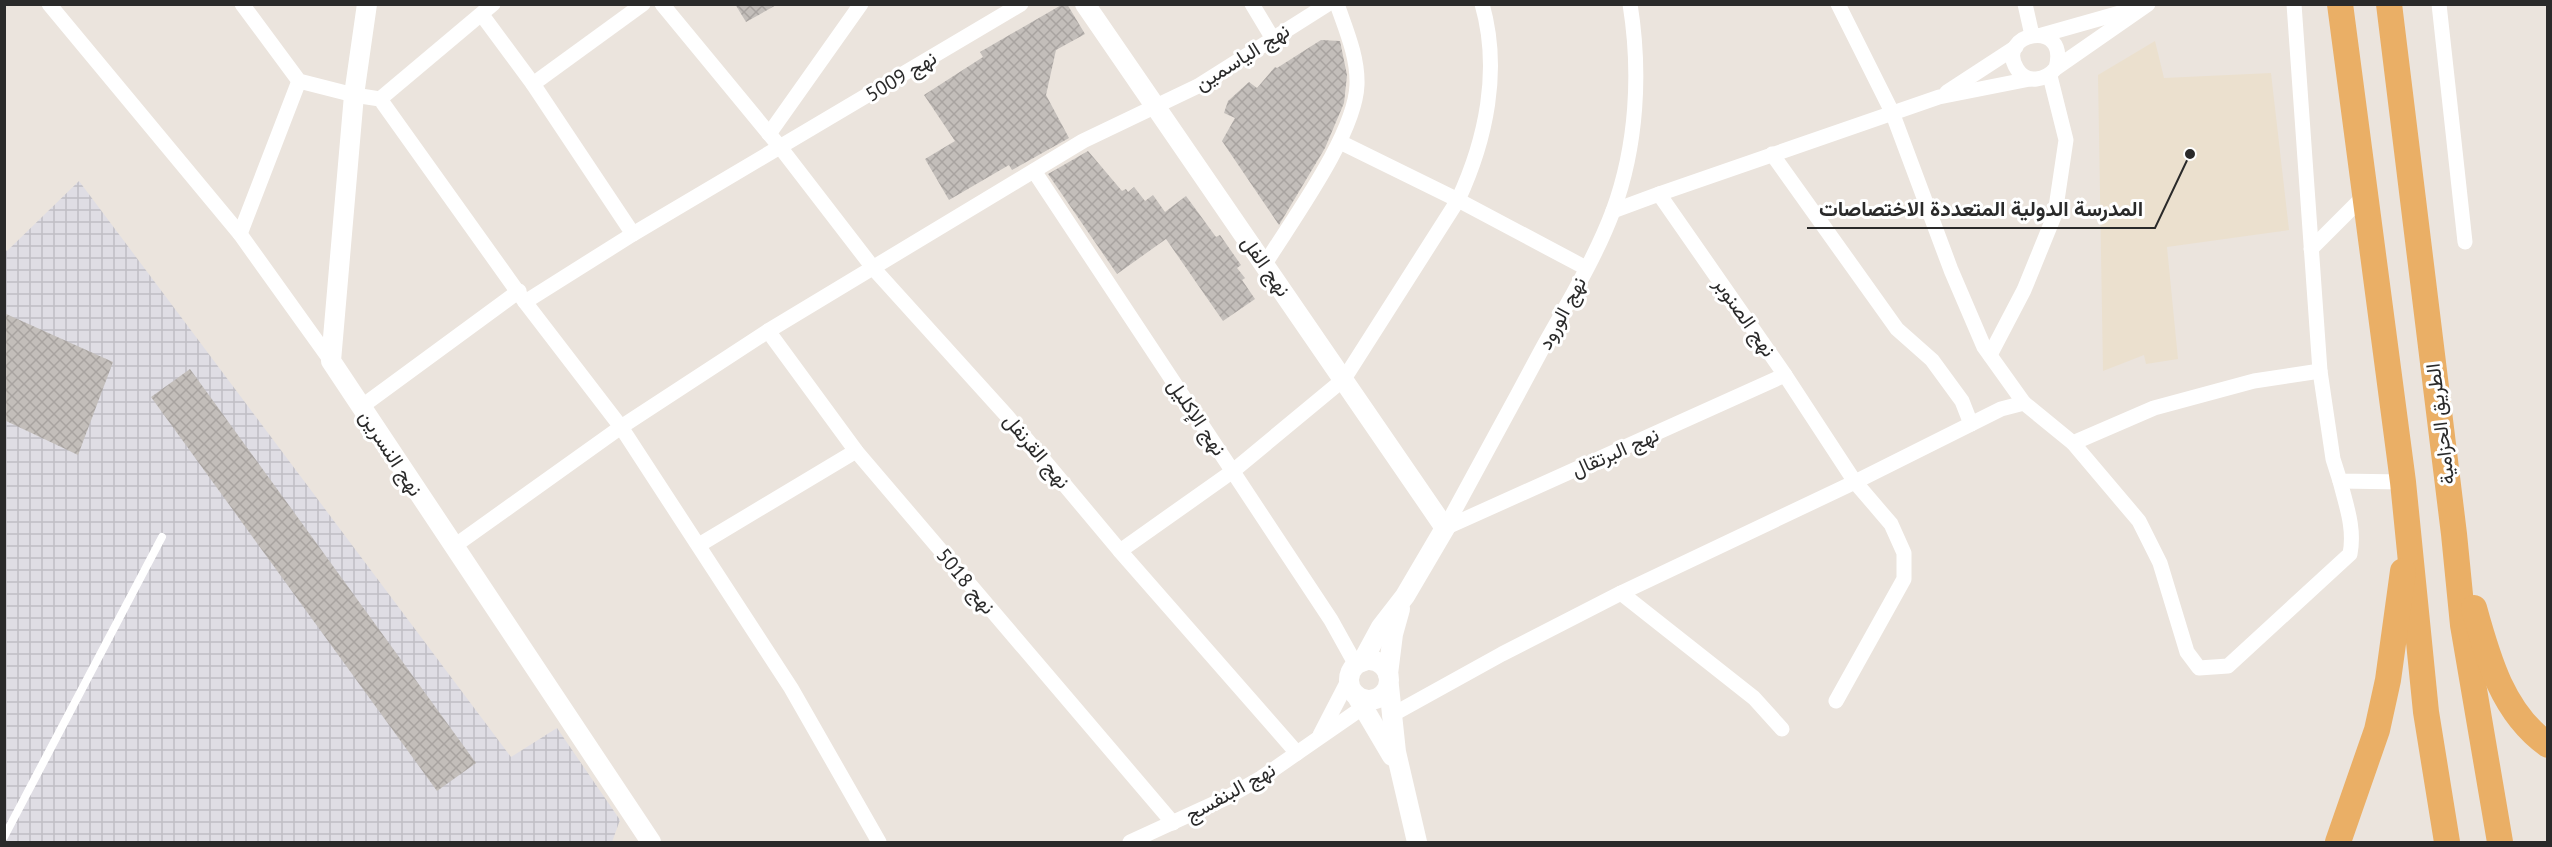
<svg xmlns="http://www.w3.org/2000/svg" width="2552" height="847" viewBox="0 0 2552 847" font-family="'PT Sans',Vazirmatn,sans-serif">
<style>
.industrial{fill:url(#industrial-grid)}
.education{fill:#ebe0ce}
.building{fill:url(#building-cross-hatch)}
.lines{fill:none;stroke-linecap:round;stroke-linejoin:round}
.service{stroke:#fff;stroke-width:8}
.minor{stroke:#fff;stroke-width:15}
.tertiary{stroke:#fff;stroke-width:20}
.trunk{stroke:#eaaf66;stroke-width:26}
.labels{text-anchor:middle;stroke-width:6;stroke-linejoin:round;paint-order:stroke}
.street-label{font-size:20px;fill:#2a2a2a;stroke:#fff}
.leader{fill:none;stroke:#2a2a2a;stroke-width:2}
.callout-dot{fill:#2a2a2a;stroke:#fff;stroke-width:2}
.callout-label{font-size:21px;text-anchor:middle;font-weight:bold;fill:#2a2a2a;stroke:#fff;stroke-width:6;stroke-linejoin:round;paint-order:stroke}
</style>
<defs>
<pattern id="industrial-grid" width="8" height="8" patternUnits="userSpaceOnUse" patternTransform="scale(1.5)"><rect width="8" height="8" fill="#dfdde4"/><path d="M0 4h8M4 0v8" fill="none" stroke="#c0bec4"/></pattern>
<pattern id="building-cross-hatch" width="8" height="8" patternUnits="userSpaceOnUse" patternTransform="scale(1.5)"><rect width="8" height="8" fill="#c3beba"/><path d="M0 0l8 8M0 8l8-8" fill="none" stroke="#a8a3a0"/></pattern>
</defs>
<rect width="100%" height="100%" fill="#ebe4dd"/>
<polygon class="industrial" points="79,181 511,757 557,728 620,820 612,842 5,842 4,248 7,251"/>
<polygon class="education" points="2155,41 2164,78 2271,73 2289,230 2167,247 2178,359 2146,364 2144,355 2103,371 2098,75"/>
<g class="building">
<polygon points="735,4 778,4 746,22"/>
<polygon points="1063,4 1067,4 1085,34 1056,50 1046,95 1069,138 1012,170 1009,165 949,200 925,159 955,141 924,95 983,57 980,52"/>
<polygon points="1321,40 1340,41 1347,75 1344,103 1325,148 1279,225 1222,141 1235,118 1224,113 1228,101 1249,82 1257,88 1275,67 1277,68"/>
<polygon points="1088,151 1122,191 1126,189 1128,192 1134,187 1145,201 1153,195 1165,212 1186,196 1216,237 1220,235 1241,265 1237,268 1245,278 1242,280 1255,299 1223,321 1166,239 1117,274 1048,174"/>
<polygon points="4,313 113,362 78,455 4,420"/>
<polygon points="190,369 476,763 437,791 151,397"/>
</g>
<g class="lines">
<polyline class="service" points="4,837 162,537"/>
<g class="minor">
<polyline points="49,4 240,234 331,361"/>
<polyline points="242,4 299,81 354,95 380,99 525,302 621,427 791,688 879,842"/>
<polyline points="662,4 780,147 874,269 1007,416 1120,551 1297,753"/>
<polyline points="1252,4 1273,39"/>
<polyline points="1838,4 1892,112 1951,270 1984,347 2024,403"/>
<polyline points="2025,4 2032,35"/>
<polyline points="2294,4 2320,371 2333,459 2340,481 2403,482"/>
<polyline points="2439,4 2465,242"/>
<polyline points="482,15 533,84 633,234"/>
<polyline points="2042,35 2134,9"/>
<path d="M2056,68c14,-51 -62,-35 -39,1 10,16 29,11 39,-1l92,-64"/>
<polyline points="533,84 643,4"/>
<polyline points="1947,92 2016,47"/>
<polyline points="380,99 493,4"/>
<polyline points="769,134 861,4"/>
<polyline points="1340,142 1458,200 1586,268"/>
<polyline points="1034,171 1331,620 1356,665"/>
<polyline points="1659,194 1939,97 2030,79"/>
<polyline points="1613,211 1659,194 1785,375 1855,482 1891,524 1904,553 1904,579 1836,701"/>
<polyline points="240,234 299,81"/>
<polyline points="2311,249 2365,195"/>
<path d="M1265,264c27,-44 90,-129 92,-179 1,-28 -11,-55 -20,-81"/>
<polyline points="525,302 633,234 1021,4"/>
<polyline points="768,331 856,451 1173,823"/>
<polyline points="1990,355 2024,290 2055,214 2066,140 2050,76"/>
<polyline points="361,407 519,291"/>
<polyline points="1971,424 2001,409 2024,403 2073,443 2154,408 2254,381 2320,371"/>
<path d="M2073,443l66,78 21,42 27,89 12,16 29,-2 122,-112c5,-26 -4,-49 -10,-73"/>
<path d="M1445,528c32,-59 65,-119 97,-179 25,-45 53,-90 71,-138 24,-65 28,-139 17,-207"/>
<polyline points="1445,528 1785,375"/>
<polyline points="699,545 856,451"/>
<polyline points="453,547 621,427 768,331 1083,141 1198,86 1328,4"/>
<path d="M1120,551l113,-80 111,-92 114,-179c28,-60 43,-130 24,-196"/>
<polyline points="1621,593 1754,698 1782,729"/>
<polyline points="1390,716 1502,654 1621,593 1855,482 1971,424 1962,401 1932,360 1897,329 1772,154"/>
<polyline points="1320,735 1350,677"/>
<polyline points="1130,842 1226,798 1261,778 1375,699"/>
</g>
<g class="tertiary">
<polyline points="367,4 354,95 331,361 651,842"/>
<polyline points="1085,4 1445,528 1405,596 1381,627 1362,662"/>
<circle cx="1369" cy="680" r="20"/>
<polyline points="1388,674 1393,634 1400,609"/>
<polyline points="1389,686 1396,752 1417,842"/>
<polyline points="1356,695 1392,756"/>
</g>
<g class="trunk">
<polyline points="2340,4 2403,482 2426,712 2447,842"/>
<polyline points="2389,4 2454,534 2463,625 2500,842"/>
<path d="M2474,608c14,51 29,105 74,137"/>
<polyline points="2338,842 2377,730 2388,680 2403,571"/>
</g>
</g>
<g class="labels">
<g class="street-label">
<text transform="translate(1242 57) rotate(-32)" y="7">نهج الياسمين</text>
<text transform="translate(901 76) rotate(-31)" y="7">نهج 5009</text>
<text transform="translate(1266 266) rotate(55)" y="7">نهج الفل</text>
<text transform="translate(1562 313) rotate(-62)" y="7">نهج الورود</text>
<text transform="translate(1745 317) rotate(55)" y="7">نهج الصنوبر</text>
<text transform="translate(1197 417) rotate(56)" y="7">نهج الإكليل</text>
<text transform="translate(2440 424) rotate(-97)" y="7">الطريق الحزامية</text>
<text transform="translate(1037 451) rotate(50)" y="7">نهج القرنفل</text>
<text transform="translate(1615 452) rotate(-24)" y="7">نهج البرتقال</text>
<text transform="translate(391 453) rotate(57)" y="7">نهج النسرين</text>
<text transform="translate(966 581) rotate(50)" y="7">نهج 5018</text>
<text transform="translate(1230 792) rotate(-29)" y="7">نهج البنفسج</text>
</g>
</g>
<path class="leader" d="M2190 154L2155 228H1807"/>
<circle class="callout-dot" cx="2190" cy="154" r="6"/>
<g class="callout-label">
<text x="1981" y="216">المدرسة الدولية المتعددة الاختصاصات</text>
</g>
<rect width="2552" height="847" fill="none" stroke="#2a2a2a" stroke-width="12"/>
</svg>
